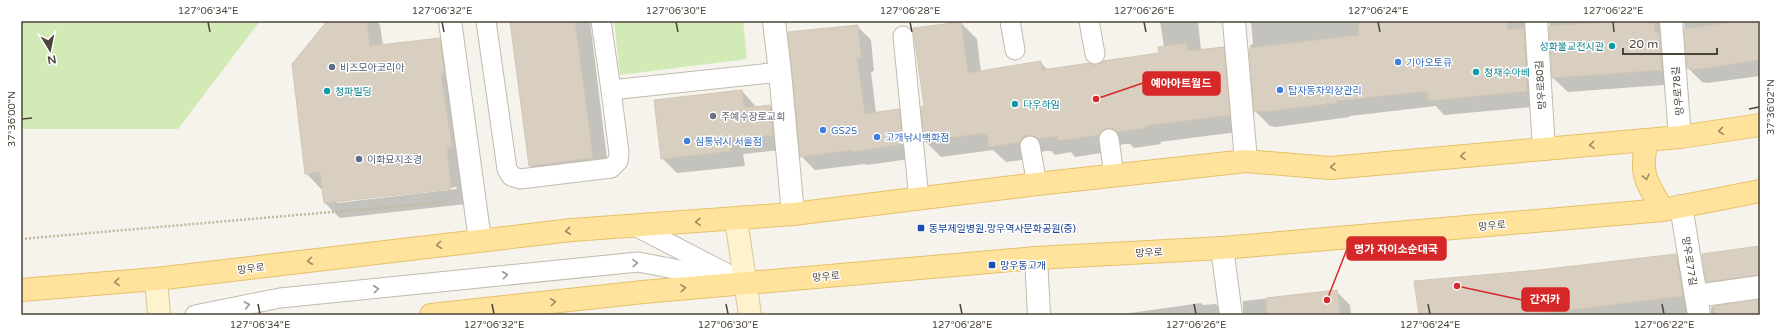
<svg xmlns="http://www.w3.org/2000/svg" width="1781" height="336" viewBox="0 0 1781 336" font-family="'Varela Round','Noto Sans KR',sans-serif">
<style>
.green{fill:#d2eab5}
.shadow{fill:#0003;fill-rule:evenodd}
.building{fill:#d8cfc1;stroke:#d3c7b4}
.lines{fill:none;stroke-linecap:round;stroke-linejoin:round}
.lane-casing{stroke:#c2bbae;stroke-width:21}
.street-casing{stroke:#c2bbae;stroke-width:24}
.secondary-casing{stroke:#d6c79b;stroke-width:24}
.primary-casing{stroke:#e6c16a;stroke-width:24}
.path{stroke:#c4b79f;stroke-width:2.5;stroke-dasharray:2 2;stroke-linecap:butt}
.lane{stroke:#fff;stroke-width:19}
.street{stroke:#fff;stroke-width:22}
.secondary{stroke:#fff3cd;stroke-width:22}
.primary{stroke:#ffe39c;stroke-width:22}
.oneway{stroke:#9c8c66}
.oneway2{stroke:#9c9892}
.ticks{fill:none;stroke:#4b4439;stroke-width:1.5}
.culture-dot{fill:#0f9aa8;stroke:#fff;stroke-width:1.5}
.shop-dot{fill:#3f7fe0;stroke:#fff;stroke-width:1.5}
.service-dot{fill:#5c6f8a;stroke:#fff;stroke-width:1.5}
.worship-dot{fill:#6b7280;stroke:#fff;stroke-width:1.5}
.transit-dot{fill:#1a4fb4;stroke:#fff;stroke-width:1.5}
.labels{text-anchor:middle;stroke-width:3;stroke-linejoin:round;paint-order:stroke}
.culture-label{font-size:10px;fill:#0d838f;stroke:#fff;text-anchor:start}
.shop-label{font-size:10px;fill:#366cbe;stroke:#fff;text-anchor:start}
.service-label{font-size:10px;fill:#4e5e75;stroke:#fff;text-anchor:start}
.street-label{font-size:10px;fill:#4b4439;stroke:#fff}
.worship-label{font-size:10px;fill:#5b616d;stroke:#fff;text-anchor:start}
.transit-label{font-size:10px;fill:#164399;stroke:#fff;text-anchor:start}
.leader{fill:none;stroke:#d62828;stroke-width:1.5}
.callout-dot{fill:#d62828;stroke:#fff;stroke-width:1.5}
.callout{fill:#d62828;stroke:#d62828;stroke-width:1.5}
.callout-label{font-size:11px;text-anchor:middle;font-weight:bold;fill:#fff}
.neatline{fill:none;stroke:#4b4439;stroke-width:1.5}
.ticks-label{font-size:10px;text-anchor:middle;fill:#4b4439}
</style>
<rect width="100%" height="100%" fill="#f6f3ec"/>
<g class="green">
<polygon points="21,21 260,21 178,129 21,129"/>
<polygon points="614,21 743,21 747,59 620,75"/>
</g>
<g class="shadow">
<path d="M328,21h48l4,4 3,20 56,-6 16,15 11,150 -126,14 -15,-15 -2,-15 -2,1 -15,-16zM456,187l1,2 -120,14v-2z"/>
<polygon points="511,21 590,21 609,175 547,183 530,165"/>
<polygon points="1160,21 1198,21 1201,50 1223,48 1239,64 1245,131 1160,142 1161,144 1134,148 1130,144 1124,144 1118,146 1115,151 1075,157 1071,152 1055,155 1051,151 1045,151 1039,153 1036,158 1006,162 993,150 941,157 925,141 925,107 961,23 977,39 981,72 1040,62 1048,70 1097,66 1160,54 1164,47"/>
<polygon points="1251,21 1661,21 1677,84 1568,92 1553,78 1550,23 1544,25 1542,106 1444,115 1436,106 1350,116 1350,117 1276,127 1270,126 1255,111 1250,45 1253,44"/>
<polygon points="1684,21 1760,21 1760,76 1707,83 1702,82 1688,68"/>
<polygon points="857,26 871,40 874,71 871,72 876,113 899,110 913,124 916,158 867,165 865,164 815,170 801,156"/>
<polygon points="742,91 757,108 770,106 785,121 788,149 743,154 745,166 677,173 662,158"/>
<polygon points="1760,247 1760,290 1721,296 1707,281"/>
<polygon points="1676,255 1690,269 1698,315 1407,315 1420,313 1539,271"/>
<polygon points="1336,291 1350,305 1351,315 1243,315 1243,301"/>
<polygon points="1760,301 1760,315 1711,315 1711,307"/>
<polygon points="1201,303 1203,305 1216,304 1227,315 1116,315"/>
</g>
<g class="building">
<polygon points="327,21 367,21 370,46 440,38 444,73 441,74 452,147 447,148 451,189 324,203 320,172 305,174 292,64"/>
<polygon points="510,21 575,21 593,158 529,166"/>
<polygon points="1358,21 1507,21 1507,30 1524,28 1527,91 1428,101 1428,91 1336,101 1336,103 1260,112 1260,111 1254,112 1249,48 1359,35"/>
<polygon points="1617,21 1654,21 1655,33 1659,32 1662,70 1552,78 1549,26"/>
<polygon points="1738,21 1760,21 1760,60 1692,70 1692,68 1687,68 1684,29"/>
<polygon points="961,22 968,73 1041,61 1042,70 1090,63 1097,65 1103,61 1159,53 1158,47 1187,43 1188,51 1224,47 1230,115 1145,126 1145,128 1118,132 1113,129 1107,128 1102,131 1099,135 1058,141 1057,136 1038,139 1034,136 1028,135 1023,137 1020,142 989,147 987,133 924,141 921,107 924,106 913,28"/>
<polygon points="858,25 861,58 857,58 865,114 899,109 903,144 852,152 852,150 800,157 788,32"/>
<polygon points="742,90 744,108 770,105 773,135 729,139 730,151 661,159 654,100"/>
<polygon points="1760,246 1760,275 1706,282 1702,254"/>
<polygon points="1676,254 1683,296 1529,315 1419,315 1414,281 1539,270"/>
<polygon points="1337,290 1340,315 1267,315 1266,298"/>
<polygon points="1760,300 1760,315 1715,315 1714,306"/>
</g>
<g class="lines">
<defs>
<g id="lane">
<polyline points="486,21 507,169 511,176 520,179 611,168 618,161 619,153 611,90 780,72"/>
<polyline points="601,21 611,90"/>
<polyline points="1010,21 1015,50"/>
<polyline points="1089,21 1095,54"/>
<polyline points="903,36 919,199"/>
<polyline points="1109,139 1114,176"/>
<polyline points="1030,146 1037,184"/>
<polyline points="635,226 726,273"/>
<polyline points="195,315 280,298 638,262 732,280"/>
</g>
<g id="street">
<polyline points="450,21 480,240"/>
<polyline points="774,21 780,72 793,214"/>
<polyline points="1234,21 1246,161"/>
<polyline points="1536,21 1544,149"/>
<polyline points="1671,21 1680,137"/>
<polyline points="1681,206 1699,315"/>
<polyline points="1222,248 1231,315"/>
<polyline points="1036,258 1039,315"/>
<polyline points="1696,296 1760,287"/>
</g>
<g id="secondary">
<polyline points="736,219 750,315"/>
<polyline points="156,279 159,315"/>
</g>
<g id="primary">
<path d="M1647,140c-8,35 -1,41 16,70"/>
<polyline points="21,290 156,279 572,230 793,214 1037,184 1246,161 1330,168 1680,137 1760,125"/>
<polyline points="431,315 643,292 1036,258 1222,248 1663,210 1760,191"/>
</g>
</defs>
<use href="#lane" class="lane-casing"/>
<use href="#street" class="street-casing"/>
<use href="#secondary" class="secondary-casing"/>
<use href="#primary" class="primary-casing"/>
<polyline class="path" points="21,239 447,202"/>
<use href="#lane" class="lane"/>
<use href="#street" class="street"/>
<use href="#secondary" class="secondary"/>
<use href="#primary" class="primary"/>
</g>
<defs><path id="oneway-chevron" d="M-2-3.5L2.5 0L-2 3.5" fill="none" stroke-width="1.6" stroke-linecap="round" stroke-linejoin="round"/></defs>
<g class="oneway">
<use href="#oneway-chevron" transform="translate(1721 131) rotate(172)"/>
<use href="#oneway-chevron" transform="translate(1592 145) rotate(175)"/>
<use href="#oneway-chevron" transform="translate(1463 156) rotate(175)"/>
<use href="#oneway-chevron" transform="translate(1333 167) rotate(177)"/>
<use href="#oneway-chevron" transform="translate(1646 177) rotate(76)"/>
<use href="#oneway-chevron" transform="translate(698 222) rotate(176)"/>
<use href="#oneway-chevron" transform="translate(568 231) rotate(174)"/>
<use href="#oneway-chevron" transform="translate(439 245) rotate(173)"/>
<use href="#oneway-chevron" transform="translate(310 261) rotate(173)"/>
<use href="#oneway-chevron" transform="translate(117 282) rotate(175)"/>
<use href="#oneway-chevron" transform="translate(683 288) rotate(-5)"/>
<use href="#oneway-chevron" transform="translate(553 302) rotate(-6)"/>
</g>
<g class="oneway2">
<use href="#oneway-chevron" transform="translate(635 263) rotate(-2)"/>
<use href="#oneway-chevron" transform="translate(505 275) rotate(-6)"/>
<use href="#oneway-chevron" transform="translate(376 289) rotate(-6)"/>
<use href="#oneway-chevron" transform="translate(247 305) rotate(-11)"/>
</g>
<path class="ticks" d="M208,22l2,10M442,22l2,10M676,22l2,10M910,22l2,10M1144,22l2,10M1378,22l2,10M1613,22l1,10M1749,109l10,-2M22,119l10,-1M258,304l2,10M492,304l2,10M726,304l2,10M960,304l2,10M1194,304l2,10M1428,304l2,10M1662,304l2,10"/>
<g class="culture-dot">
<circle cx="1612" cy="46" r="4"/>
<circle cx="1476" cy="72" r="4"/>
<circle cx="327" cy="91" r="4"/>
<circle cx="1015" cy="104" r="4"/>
</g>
<g class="shop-dot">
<circle cx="1398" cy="62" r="4"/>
<circle cx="1280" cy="90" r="4"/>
<circle cx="823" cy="130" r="4"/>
<circle cx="877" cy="137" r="4"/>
<circle cx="687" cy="141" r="4"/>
</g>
<g class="service-dot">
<circle cx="332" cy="67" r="4"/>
<circle cx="359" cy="159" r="4"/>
</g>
<circle class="worship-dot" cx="713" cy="116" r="4"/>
<g class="transit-dot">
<rect x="917" y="224" width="8" height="8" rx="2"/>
<rect x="988" y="261" width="8" height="8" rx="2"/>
</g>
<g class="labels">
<g class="culture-label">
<text x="1604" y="50" text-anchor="end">성화불교전시관</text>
<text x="1484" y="76">청재수아베</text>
<text x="335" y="95">청파빌딩</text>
<text x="1023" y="108">다우하임</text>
</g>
<g class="shop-label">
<text x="1406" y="66">기아오토큐</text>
<text x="1288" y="94">탑자동차외장관리</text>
<text x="831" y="134">GS25</text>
<text x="885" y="141">고개낚시백화점</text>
<text x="695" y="145">심통낚시 서울점</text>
</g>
<g class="service-label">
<text x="340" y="71">비즈모아코리아</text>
<text x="367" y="163">이화묘지조경</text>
</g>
<g class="street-label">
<text transform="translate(1540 85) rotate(-94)" y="4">망우로80길</text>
<text transform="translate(1677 91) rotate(-95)" y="4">망우로78길</text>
<text transform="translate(1492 225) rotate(-5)" y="4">망우로</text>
<text transform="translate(1149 252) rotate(-3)" y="4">망우로</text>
<text transform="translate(1690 261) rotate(81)" y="4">망우로77길</text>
<text transform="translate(251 268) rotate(-7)" y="4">망우로</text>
<text transform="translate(826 276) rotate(-5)" y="4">망우로</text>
</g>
<g class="worship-label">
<text x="721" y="120">주예수장로교회</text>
</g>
<g class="transit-label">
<text x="929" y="232">동부제일병원.망우역사문화공원(중)</text>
<text x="1000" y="269">망우동고개</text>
</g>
</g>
<path class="leader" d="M1096 99L1143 83M1327 300L1347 249M1457 286L1522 300"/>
<g class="callout-dot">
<circle cx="1096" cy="99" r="4"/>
<circle cx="1327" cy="300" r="4"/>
<circle cx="1457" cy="286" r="4"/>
</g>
<g class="callout">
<rect x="1143" y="72" width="77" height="23" rx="4"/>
<rect x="1347" y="237" width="99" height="23" rx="4"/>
<rect x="1522" y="288" width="47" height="23" rx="4"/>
</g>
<g class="callout-label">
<text x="1181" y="87">예아아트월드</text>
<text x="1396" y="253">명가 자이소순대국</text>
<text x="1545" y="303">간지카</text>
</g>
<rect width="1781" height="336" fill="none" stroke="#ffffff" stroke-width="44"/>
<g transform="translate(50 50) rotate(170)" stroke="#ffffff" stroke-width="3" paint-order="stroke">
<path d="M0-3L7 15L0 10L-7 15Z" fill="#4b4439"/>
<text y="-6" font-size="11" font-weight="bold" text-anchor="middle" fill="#4b4439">N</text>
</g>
<path d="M1623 48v6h94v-6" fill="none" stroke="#4b4439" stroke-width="2"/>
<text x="1629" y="48" font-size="12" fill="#4b4439" stroke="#ffffff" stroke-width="3" paint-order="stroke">20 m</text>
<rect x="22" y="22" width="1737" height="292" class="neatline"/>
<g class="ticks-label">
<text x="208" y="14">127°06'34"E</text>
<text x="442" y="14">127°06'32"E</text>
<text x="676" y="14">127°06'30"E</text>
<text x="910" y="14">127°06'28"E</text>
<text x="1144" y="14">127°06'26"E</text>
<text x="1378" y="14">127°06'24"E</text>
<text x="1613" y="14">127°06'22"E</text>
<text transform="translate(1770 107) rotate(-90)" y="4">37°36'02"N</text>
<text transform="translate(11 119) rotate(-90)" y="4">37°36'00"N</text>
<text x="260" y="328">127°06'34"E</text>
<text x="494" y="328">127°06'32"E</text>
<text x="728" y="328">127°06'30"E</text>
<text x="962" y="328">127°06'28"E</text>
<text x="1196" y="328">127°06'26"E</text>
<text x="1430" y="328">127°06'24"E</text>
<text x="1664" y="328">127°06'22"E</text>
</g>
</svg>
